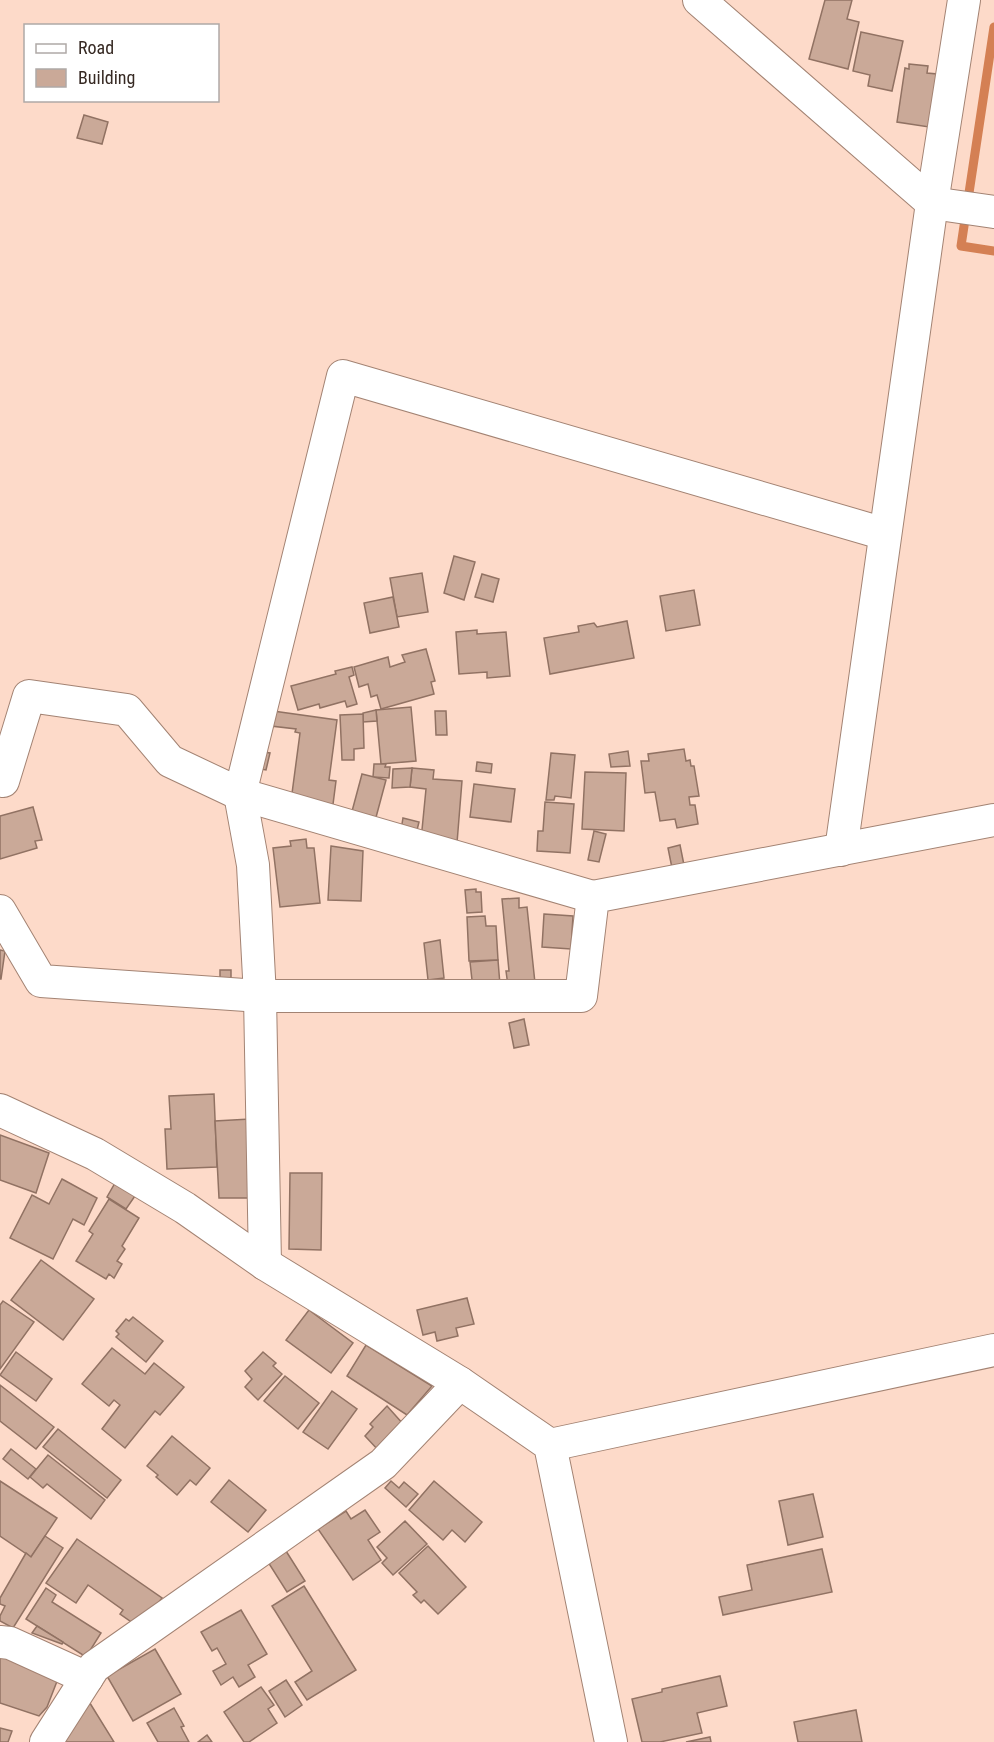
<svg xmlns="http://www.w3.org/2000/svg" width="994" height="1742" viewBox="0 0 994 1742" font-family="'Roboto Condensed',sans-serif">
<style>
.lines{fill:none;stroke-linecap:round;stroke-linejoin:round}
.stream{stroke:#d48054;stroke-width:9}
.building{fill:#caa998;stroke:#917263;stroke-width:1.5}
.minor-casing{stroke:#a38373;stroke-width:34}
.minor{stroke:#fff;stroke-width:32}
</style>
<rect width="100%" height="100%" fill="#fddac9"/>
<g class="lines">
<polyline class="stream" points="994,27 961,246 994,251"/>
</g>
<g class="building">
<polygon points="825,0 852,0 847,19 859,22 848,69 809,59"/>
<polygon points="861,32 903,41 892,91 868,86 870,75 853,71"/>
<polygon points="909,64 928,66 927,73 937,74 929,127 897,122 905,68 909,69"/>
<polygon points="84,115 108,122 102,144 77,138"/>
<polygon points="454,556 475,562 464,600 444,593"/>
<polygon points="422,573 428,612 397,617 390,578"/>
<polygon points="482,574 499,579 493,602 475,597"/>
<polygon points="694,590 700,625 666,631 660,596"/>
<polygon points="393,597 399,627 370,633 364,603"/>
<polygon points="627,621 634,658 550,674 544,638 579,632 578,626 594,623 597,627"/>
<polygon points="477,630 477,634 506,632 510,676 487,678 487,672 459,674 456,632"/>
<polygon points="426,649 435,681 431,682 434,694 381,709 377,695 371,697 368,684 359,687 354,667 388,657 390,667 405,662 402,655"/>
<polygon points="352,667 354,675 349,677 357,704 347,707 345,701 320,708 319,704 298,710 291,686 336,674 335,671"/>
<polygon points="411,707 416,761 381,764 376,710"/>
<polygon points="376,710 377,721 363,722 363,713"/>
<polygon points="273,711 337,720 329,780 336,781 332,812 291,801 300,733 295,732 296,729 271,726"/>
<polygon points="435,711 446,711 447,735 436,735"/>
<polygon points="363,714 364,748 354,749 354,760 342,760 340,715"/>
<polygon points="684,749 686,761 690,760 691,766 694,766 699,796 689,797 690,805 695,805 698,824 677,828 675,819 660,821 655,792 645,793 641,761 649,761 648,754"/>
<polygon points="628,751 630,766 611,767 609,754"/>
<polygon points="263,752 270,753 266,770 260,769"/>
<polygon points="551,753 575,755 571,798 555,796 554,800 546,800"/>
<polygon points="477,762 492,764 491,773 476,771"/>
<polygon points="374,764 386,764 385,767 390,767 389,778 373,777"/>
<polygon points="412,768 434,770 433,779 462,781 457,843 421,840 426,789 410,787"/>
<polygon points="412,768 410,787 392,788 393,769"/>
<polygon points="585,772 626,773 624,831 582,829"/>
<polygon points="362,774 386,780 375,821 351,815"/>
<polygon points="474,784 515,789 511,822 470,817"/>
<polygon points="545,802 574,804 570,853 537,851 538,831 543,831"/>
<polygon points="33,807 42,840 35,841 37,848 0,859 0,816"/>
<polygon points="403,818 419,822 416,834 401,830"/>
<polygon points="594,831 606,834 599,862 588,860"/>
<polygon points="306,839 307,848 314,848 320,903 280,907 273,848 291,846 290,841"/>
<polygon points="680,845 684,865 672,868 668,848"/>
<polygon points="331,846 363,851 361,901 328,900"/>
<polygon points="476,889 476,892 481,892 482,912 467,913 465,890"/>
<polygon points="519,898 519,908 527,907 535,983 508,986 506,971 509,971 502,899"/>
<polygon points="544,914 573,916 571,949 542,947"/>
<polygon points="485,916 486,926 496,926 498,960 469,961 467,917"/>
<polygon points="440,940 444,978 428,980 424,943"/>
<polygon points="0,950 5,951 1,979 0,979"/>
<polygon points="498,960 500,985 472,980 470,962"/>
<rect x="220" y="970" width="11" height="12"/>
<polygon points="524,1019 529,1045 514,1048 509,1023"/>
<polygon points="214,1094 217,1167 167,1169 165,1129 171,1129 169,1096"/>
<polygon points="250,1119 251,1198 219,1198 215,1121"/>
<polygon points="0,1135 49,1153 36,1193 0,1180"/>
<polygon points="290,1173 322,1173 321,1250 289,1249"/>
<polygon points="62,1179 97,1198 84,1225 73,1219 53,1259 10,1238 32,1195 49,1204"/>
<polygon points="115,1183 135,1196 126,1209 107,1197"/>
<polygon points="109,1199 139,1218 122,1246 125,1249 117,1261 122,1264 114,1278 109,1274 106,1279 76,1261 93,1234 89,1231"/>
<polygon points="41,1260 94,1299 63,1340 11,1300"/>
<polygon points="467,1298 474,1324 456,1328 458,1336 437,1341 435,1332 423,1335 417,1310"/>
<polygon points="3,1301 34,1322 0,1369 0,1305"/>
<polygon points="309,1310 353,1343 331,1373 286,1340"/>
<polygon points="133,1317 163,1341 146,1362 116,1337 119,1334 116,1331 126,1319 129,1321"/>
<polygon points="366,1345 432,1386 407,1415 347,1376"/>
<polygon points="112,1348 145,1374 154,1363 184,1387 160,1415 155,1411 125,1448 102,1429 120,1405 114,1400 109,1406 82,1384"/>
<polygon points="16,1352 52,1379 36,1401 0,1375"/>
<polygon points="263,1352 276,1363 273,1366 282,1374 258,1400 245,1387 252,1379 245,1371"/>
<polygon points="285,1376 319,1403 298,1429 264,1401"/>
<polygon points="0,1385 54,1427 36,1449 0,1421"/>
<polygon points="332,1391 357,1409 328,1449 303,1432"/>
<polygon points="387,1406 404,1425 379,1451 365,1436 373,1427 370,1424"/>
<polygon points="58,1429 121,1480 107,1498 43,1447"/>
<polygon points="172,1436 210,1468 196,1485 190,1480 177,1495 156,1477 158,1475 147,1466"/>
<polygon points="11,1449 36,1469 28,1479 3,1459"/>
<polygon points="48,1455 105,1500 91,1519 47,1484 43,1488 30,1477"/>
<polygon points="229,1480 266,1510 248,1532 211,1502"/>
<polygon points="0,1481 57,1518 31,1557 0,1536"/>
<polygon points="391,1481 399,1488 404,1482 418,1494 406,1507 385,1488"/>
<polygon points="434,1481 482,1522 465,1542 452,1530 443,1540 409,1510"/>
<polygon points="813,1494 823,1537 788,1545 779,1501"/>
<polygon points="365,1510 380,1532 368,1540 381,1560 353,1580 318,1529 346,1511 351,1519"/>
<polygon points="405,1521 427,1544 393,1575 382,1563 387,1558 377,1547"/>
<polygon points="45,1536 63,1548 13,1628 0,1621 0,1616 5,1606 0,1604 0,1598 26,1553 31,1557"/>
<polygon points="77,1539 162,1598 140,1628 120,1614 123,1610 88,1585 76,1603 46,1583"/>
<polygon points="428,1546 466,1587 438,1614 424,1600 421,1603 413,1595 417,1592 399,1573"/>
<polygon points="822,1549 832,1592 723,1615 719,1597 752,1590 747,1565"/>
<polygon points="286,1551 305,1581 287,1592 268,1562"/>
<polygon points="304,1586 356,1670 307,1700 295,1682 312,1671 272,1606"/>
<polygon points="46,1588 56,1595 52,1602 101,1633 86,1657 26,1619"/>
<polygon points="241,1610 267,1654 248,1665 255,1677 239,1687 233,1677 221,1685 213,1671 226,1664 217,1648 212,1651 201,1632"/>
<polygon points="37,1626 63,1642 62,1644 32,1633"/>
<polygon points="155,1649 181,1694 133,1721 107,1676"/>
<polygon points="0,1650 61,1671 47,1707 39,1716 0,1703"/>
<polygon points="720,1676 727,1706 697,1713 702,1733 660,1742 642,1742 632,1699 662,1692 662,1689"/>
<polygon points="286,1680 302,1705 285,1717 269,1691"/>
<polygon points="261,1687 274,1705 268,1709 277,1723 249,1742 244,1742 224,1712"/>
<polygon points="88,1700 114,1742 64,1742"/>
<polygon points="174,1708 184,1726 181,1727 189,1742 158,1742 147,1723"/>
<polygon points="856,1710 862,1742 798,1742 794,1722"/>
<polygon points="0,1728 12,1731 8,1742 0,1742"/>
<polygon points="207,1735 212,1742 198,1742"/>
<polygon points="710,1737 711,1742 686,1742"/>
</g>
<g class="lines">
<defs>
<g id="minor">
<polyline points="699,0 932,203 994,212"/>
<polyline points="0,780 3,781 29,696 127,710 170,761 240,794 593,897"/>
<polyline points="841,850 932,203 964,0"/>
<polyline points="0,911 41,981 260,996 581,996 593,897 994,820"/>
<polyline points="0,1110 95,1154 185,1208 265,1264 460,1383 550,1445 611,1742"/>
<polyline points="265,1264 260,996 253,865 240,794 343,376 885,534"/>
<polyline points="550,1445 994,1350"/>
<polyline points="0,1642 10,1643 87,1678"/>
<polyline points="46,1742 94,1667 383,1464 460,1383"/>
</g>
</defs>
<use href="#minor" class="minor-casing"/>
<use href="#minor" class="minor"/>
</g>
<rect x="24" y="24" width="195" height="78" fill="#ffffff" stroke="#afa9a7" stroke-width="1.5"/>
<rect x="36" y="44" width="30" height="9" fill="#ffffff" stroke="#afa9a7" stroke-width="1.5"/>
<text x="78" y="54" font-size="18" fill="#362923">Road</text>
<rect x="36" y="69" width="30" height="18" fill="#caa998" stroke="#afa9a7" stroke-width="1.5"/>
<text x="78" y="84" font-size="18" fill="#362923">Building</text>
</svg>
